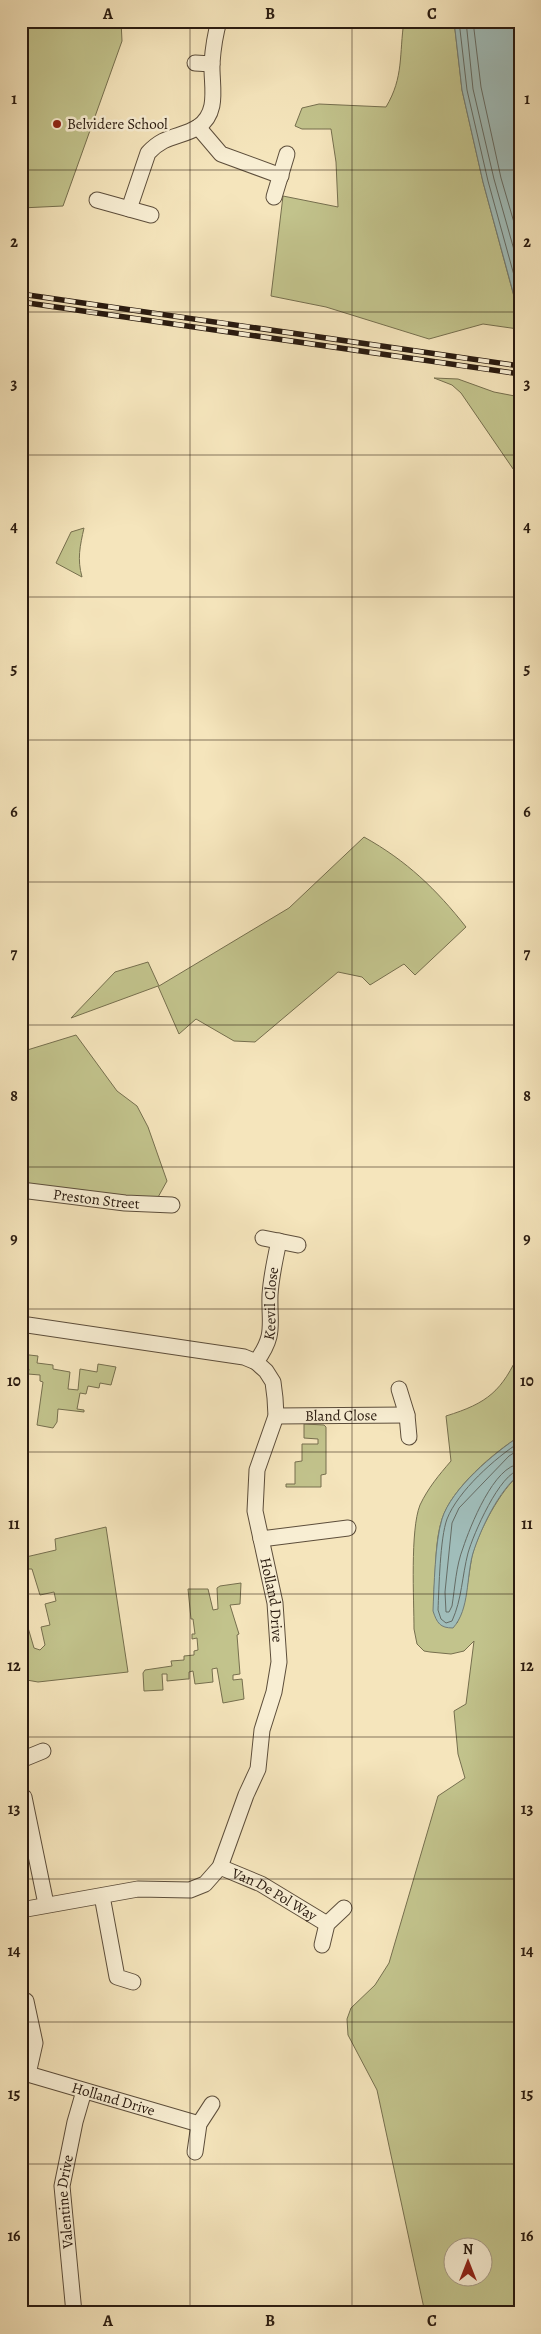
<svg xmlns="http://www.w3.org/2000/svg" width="541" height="2334" viewBox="0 0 541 2334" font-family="Alegreya,serif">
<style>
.green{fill:#c2c38c;stroke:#766f4e;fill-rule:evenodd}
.water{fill:#a0bdba;stroke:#717c76}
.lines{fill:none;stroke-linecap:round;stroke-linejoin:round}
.shore{stroke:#656c65;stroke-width:1}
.street-casing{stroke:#5d4e3b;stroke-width:17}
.street{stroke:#f8eed3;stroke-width:15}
.rail-casing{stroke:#2a1b10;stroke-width:5.5}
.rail{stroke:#f8eed3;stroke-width:4;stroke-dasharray:11;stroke-linecap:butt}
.grid{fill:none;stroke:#2a1b10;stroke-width:1;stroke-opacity:0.55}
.poi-dot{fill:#8f2418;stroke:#f8eed3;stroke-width:2}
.labels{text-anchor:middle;stroke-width:5;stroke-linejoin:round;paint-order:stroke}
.poi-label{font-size:15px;fill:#2a1b10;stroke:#f8eed3;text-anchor:start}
.street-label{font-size:15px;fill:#2a1b10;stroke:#f8eed3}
.neatline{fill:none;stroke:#2a1b10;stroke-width:2}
.grid-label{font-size:16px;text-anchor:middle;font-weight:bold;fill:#2a1b10}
</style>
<rect width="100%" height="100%" fill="#f5e5bc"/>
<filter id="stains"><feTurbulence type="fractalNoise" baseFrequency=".004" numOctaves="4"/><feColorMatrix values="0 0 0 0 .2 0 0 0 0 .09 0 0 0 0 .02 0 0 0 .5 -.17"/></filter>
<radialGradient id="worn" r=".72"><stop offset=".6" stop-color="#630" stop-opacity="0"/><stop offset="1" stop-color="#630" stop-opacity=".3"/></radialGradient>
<g class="green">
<polygon points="21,21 121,21 122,41 63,206 21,208"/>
<path d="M404,21h50l8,69 21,92 36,133 -1,14 -35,-5 -54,15 -103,-32 -55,-11 12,-100 55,11 -2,-45 -5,-33h-29l-7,-3 7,-18 17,-4 67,3c18,-30 13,-53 18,-86z"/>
<polygon points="434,378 458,379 494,392 520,397 520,479 461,393 452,385"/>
<path d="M84,528c-4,18 -7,31 -2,49l-26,-14 15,-31z"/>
<path d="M364,837c43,24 72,52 102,90l-51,48 -11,-11 -34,21 -8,-8 -24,-5 -83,70 -21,-1 -38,-22 -17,15 -21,-48 -87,32 44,-46 33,-10 11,24 130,-78z"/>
<polygon points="76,1035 117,1091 137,1106 148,1127 167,1181 157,1199 78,1193 21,1185 21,1057 24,1051"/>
<path d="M520,1351v85c-27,17 -68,52 -78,83 -7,21 -6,49 -8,72l23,32c9,-21 11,-44 15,-67 6,-24 29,-67 48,-82v839h-95l-48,-223 -29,-55 -1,-16 4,-11 24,-23 14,-22 49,-167 27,-18 -7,-24 -4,-43 12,-7 8,-63 -10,10 -13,3 -21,-2 -6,-1 -7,-7 -3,-15c0,-29 -4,-99 6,-124 8,-17 19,-30 31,-44l-5,-45c42,-13 56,-25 74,-65zM454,2246h30v30h-30z"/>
<polygon points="21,1354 38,1356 37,1363 53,1365 53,1369 70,1372 68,1389 78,1390 80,1369 97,1372 98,1364 116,1367 111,1385 100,1383 99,1388 88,1386 86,1394 80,1393 77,1409 84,1410 84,1412 58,1409 57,1422 53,1428 37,1425 43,1382 40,1381 40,1375 28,1374 29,1369 21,1368"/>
<polygon points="304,1424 324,1425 326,1427 326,1474 321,1475 321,1487 286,1487 286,1484 295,1484 295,1462 302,1461 302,1444 318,1444 318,1439 304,1438"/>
<polygon points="106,1527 128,1672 38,1682 21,1679 21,1614 24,1614 34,1648 40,1650 45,1645 41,1627 50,1625 45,1604 56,1601 54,1592 40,1595 32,1569 28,1569 26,1557 56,1550 55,1539"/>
<polygon points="241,1583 240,1604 230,1605 239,1634 237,1635 240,1674 233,1675 233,1680 242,1679 244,1699 223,1703 217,1668 212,1669 213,1682 195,1684 193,1671 189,1672 189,1679 187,1679 167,1681 167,1674 162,1674 163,1690 144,1691 143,1673 145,1670 172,1666 171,1661 184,1660 184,1656 194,1655 194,1651 198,1650 197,1638 192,1639 192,1634 195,1634 193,1619 191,1619 188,1589 208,1589 213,1610 218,1609 217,1588 220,1586"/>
</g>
<g class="water">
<polygon points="454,21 520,21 520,333 519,314 483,182 462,90"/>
<path d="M520,1436v38c-21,16 -39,54 -47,79 -7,24 -3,56 -20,75 -13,0 -16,-5 -20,-17 1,-24 2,-69 9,-92 9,-30 52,-66 78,-83z"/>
</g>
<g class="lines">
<g class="shore">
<polyline points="459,21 467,90 488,181 520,297"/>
<polyline points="466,21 473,89 494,179 520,271"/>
<polyline points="473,21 481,87 501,178 520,243"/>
<path d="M520,1442c-25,16 -62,49 -73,77 -7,19 -8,69 -9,91l3,9 5,4 6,-2c10,-22 10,-45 16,-68 5,-18 32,-81 52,-83"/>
<path d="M520,1449l-11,7 -50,52 -7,15 -7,69 1,20h3l3,-6c3,-19 4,-40 11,-58 7,-21 31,-83 57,-84"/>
</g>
<defs>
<g id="street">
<polyline points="195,63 212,64"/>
<polyline points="198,127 221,154 281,176"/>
<polyline points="274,197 287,154"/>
<polyline points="97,200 151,215"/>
<path d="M129,209l19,-56c17,-19 33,-15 50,-26 22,-15 13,-42 14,-64 1,-14 3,-28 7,-42"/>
<path id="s1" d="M21,1190l104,13 47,2"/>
<polyline points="263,1238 298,1245"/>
<path id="s2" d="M21,1324l223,33 12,5 10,9 7,11 2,16 1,18 -19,54 -2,41 20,92 4,59 -5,30 -12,38 -4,39 -12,26 -26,72 -15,17 -15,6 -52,-1 -117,21"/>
<path id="s3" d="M256,1362c20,-28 13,-36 14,-67 1,-18 5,-36 9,-54"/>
<polyline points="399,1389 407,1415 409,1437"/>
<path id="s4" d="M276,1416l131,-1"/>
<polyline points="261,1539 348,1528"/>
<polyline points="21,1760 43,1751"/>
<polyline points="24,1797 46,1904"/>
<path id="s5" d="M220,1867l41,17 66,40"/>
<polyline points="102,1896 117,1977 133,1982"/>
<polyline points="322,1945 327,1924 344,1908"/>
<polyline points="26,2001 35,2043 28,2074"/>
<path id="s6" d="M21,2075l7,-1 171,50"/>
<polyline points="195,2152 199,2124 212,2104"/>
<path id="s7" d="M74,2313l-12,-127 13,-64 9,-31"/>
</g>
</defs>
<use href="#street" class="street-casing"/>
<use href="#street" class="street"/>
<defs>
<g id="rail">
<polyline points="21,294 520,366"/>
<polyline points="21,302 520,374"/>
</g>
</defs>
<use href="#rail" class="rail-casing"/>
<use href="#rail" class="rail"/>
</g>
<path class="grid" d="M190,21v2292M352,21v2292M21,170h499M21,312h499M21,455h499M21,597h499M21,740h499M21,882h499M21,1025h499M21,1167h499M21,1309h499M21,1452h499M21,1594h499M21,1737h499M21,1879h499M21,2022h499M21,2164h499"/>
<circle class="poi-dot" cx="57" cy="124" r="5"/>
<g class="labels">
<g class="poi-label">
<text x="67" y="129">Belvidere School</text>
</g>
<g class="street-label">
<text dy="5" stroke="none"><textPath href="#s1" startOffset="76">Preston Street</textPath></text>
<text dy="5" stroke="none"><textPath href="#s3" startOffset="62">Keevil Close</textPath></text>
<text dy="5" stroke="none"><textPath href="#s4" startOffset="65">Bland Close</textPath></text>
<text dy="5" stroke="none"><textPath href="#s2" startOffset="488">Holland Drive</textPath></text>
<text dy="5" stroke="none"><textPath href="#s5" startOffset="61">Van De Pol Way</textPath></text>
<text dy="5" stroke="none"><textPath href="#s6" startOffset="96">Holland Drive</textPath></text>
<text dy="5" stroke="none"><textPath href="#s7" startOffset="112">Valentine Drive</textPath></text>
</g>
</g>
<rect width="541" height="2334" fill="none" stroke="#f5e5bc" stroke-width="55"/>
<g transform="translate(468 2262)"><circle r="24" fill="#f8eed3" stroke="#a69a85"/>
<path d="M0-4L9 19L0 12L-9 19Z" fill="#8f2418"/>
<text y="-8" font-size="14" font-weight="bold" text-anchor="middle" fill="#2a1b10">N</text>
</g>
<rect x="28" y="28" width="486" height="2278" class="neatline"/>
<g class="grid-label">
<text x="108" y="19">A</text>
<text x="270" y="19">B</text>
<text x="432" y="19">C</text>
<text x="14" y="104">1</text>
<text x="527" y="104">1</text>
<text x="14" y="247">2</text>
<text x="527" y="247">2</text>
<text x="14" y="389">3</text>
<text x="527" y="389">3</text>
<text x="14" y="532">4</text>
<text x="527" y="532">4</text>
<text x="14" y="674">5</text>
<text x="527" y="674">5</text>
<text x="14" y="817">6</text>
<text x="527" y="817">6</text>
<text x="14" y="959">7</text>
<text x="527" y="959">7</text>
<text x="14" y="1101">8</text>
<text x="527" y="1101">8</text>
<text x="14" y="1244">9</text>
<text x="527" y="1244">9</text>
<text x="14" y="1386">10</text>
<text x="527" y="1386">10</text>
<text x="14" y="1529">11</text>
<text x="527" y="1529">11</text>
<text x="14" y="1671">12</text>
<text x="527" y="1671">12</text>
<text x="14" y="1814">13</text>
<text x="527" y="1814">13</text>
<text x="14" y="1956">14</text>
<text x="527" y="1956">14</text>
<text x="14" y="2099">15</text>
<text x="527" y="2099">15</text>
<text x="14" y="2241">16</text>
<text x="527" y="2241">16</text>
<text x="108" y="2326">A</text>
<text x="270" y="2326">B</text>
<text x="432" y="2326">C</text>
</g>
<rect width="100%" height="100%" filter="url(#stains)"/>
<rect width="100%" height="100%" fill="url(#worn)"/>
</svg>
